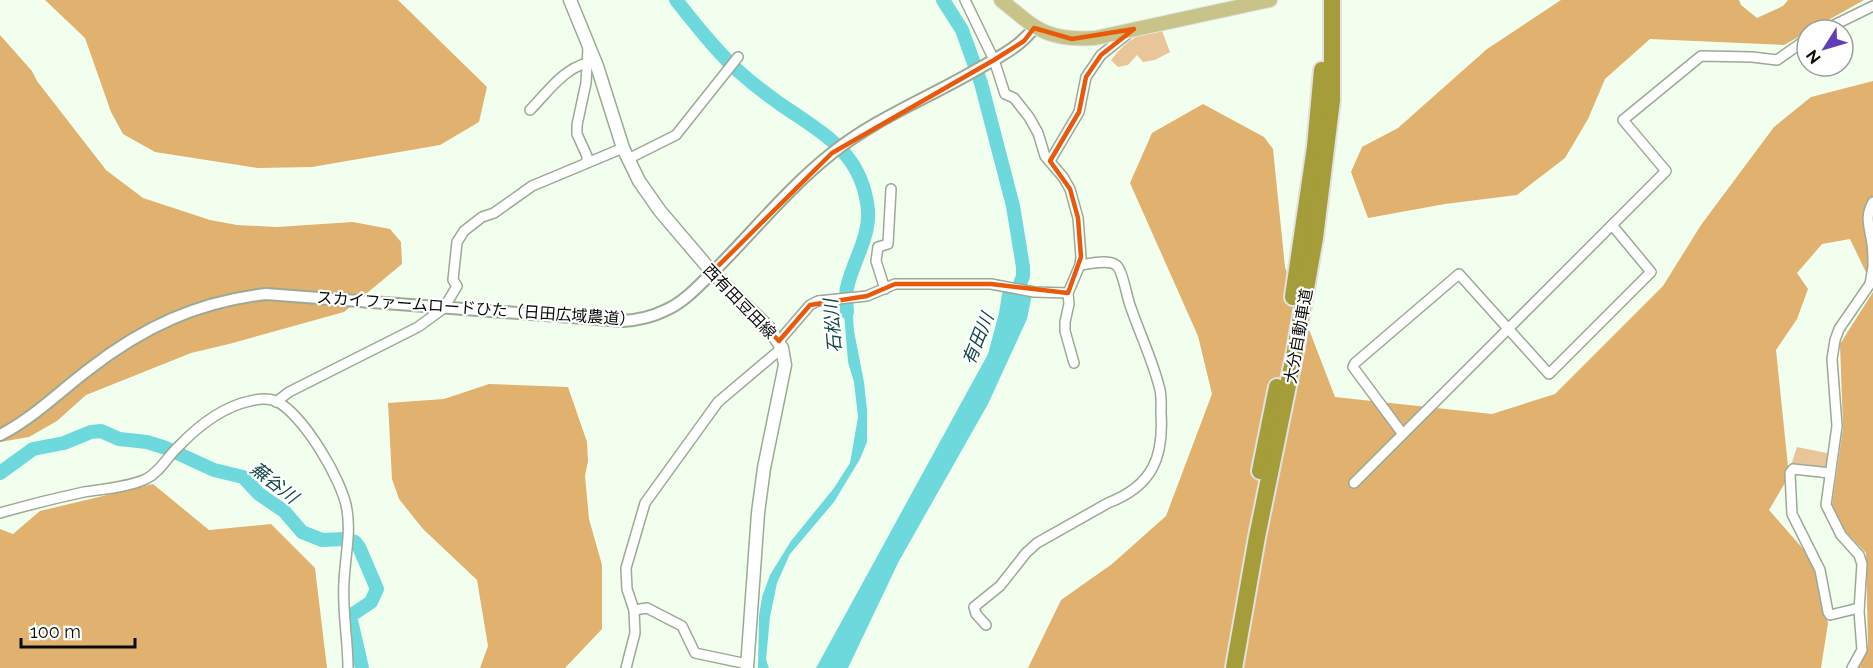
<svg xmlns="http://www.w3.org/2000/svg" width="1873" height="668" viewBox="0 0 1873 668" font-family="Raleway,'Noto Sans JP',sans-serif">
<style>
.green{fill:#e8c69a}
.forest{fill:#e0b16f}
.water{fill:#6dd9dc}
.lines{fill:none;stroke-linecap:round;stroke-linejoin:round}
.river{stroke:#6dd9dc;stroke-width:14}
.minor-casing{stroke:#9ba996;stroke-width:12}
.tertiary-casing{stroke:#9ba996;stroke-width:14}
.secondary-casing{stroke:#9ba996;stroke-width:15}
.primary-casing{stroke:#e1e2e1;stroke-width:16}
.motorway-casing{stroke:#e1e2e1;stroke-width:20}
.minor{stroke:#fff;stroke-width:9}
.tertiary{stroke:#fff;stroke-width:10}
.secondary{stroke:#fff;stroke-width:12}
.primary{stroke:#c8c489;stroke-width:14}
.motorway{stroke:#a49d3a;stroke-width:16}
.marked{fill:none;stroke:#e8590c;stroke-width:4.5;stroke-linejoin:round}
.labels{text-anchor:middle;stroke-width:4.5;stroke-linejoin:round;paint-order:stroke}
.street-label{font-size:16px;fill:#090d07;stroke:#fff}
.water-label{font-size:18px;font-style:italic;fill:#144647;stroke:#fff}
</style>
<rect width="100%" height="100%" fill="#f3ffee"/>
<g class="green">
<path d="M1161,28l9,24 -15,8 -12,2 -6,-7 -9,10 -10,2 -7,-7c16,-20 26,-26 50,-32z"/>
<polygon points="1797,447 1832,454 1823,473 1790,468"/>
</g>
<g class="forest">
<polygon points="45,0 398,0 487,87 479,122 440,145 312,167 258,168 155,152 123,134 111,112 85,38"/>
<polygon points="1561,0 1739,0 1741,5 1757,18 1783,6 1788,0 1864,0 1784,45 1650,39 1605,79 1588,119 1565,158 1517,195 1445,204 1368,218 1351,172 1362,147 1398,128 1487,49"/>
<polygon points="0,35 32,71 37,81 106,170 143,198 210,220 237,225 277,227 353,222 390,229 401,242 402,264 344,312 229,344 191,353 86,395 57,421 29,437 0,442"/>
<polygon points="1873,81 1873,287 1850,239 1822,244 1797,273 1808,289 1797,319 1776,350 1789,476 1769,510 1811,558 1828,623 1821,668 1028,668 1061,600 1112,564 1166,516 1212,394 1198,336 1130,183 1152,133 1203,104 1264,137 1273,149 1285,267 1335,397 1492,414 1555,394 1663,286 1701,225 1774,127 1811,97"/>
<polygon points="1873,292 1873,668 1859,668 1868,648 1866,553 1846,532 1832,505 1843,428 1840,344"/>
<polygon points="489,384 568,387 587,442 588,461 585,476 589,519 602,565 602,629 565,668 480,668 488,646 477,580 423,529 399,499 392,479 388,403 444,399"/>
<polygon points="153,484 209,530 271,524 315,568 327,668 0,668 0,529 13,534 40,511"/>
</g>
<g class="water">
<polygon points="1003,288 1032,294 1027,319 988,404 899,561 848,668 816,668 988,354 999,313"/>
<polygon points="843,301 852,301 854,331 864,382 867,410 867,442 860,459 834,502 790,554 777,583 770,617 766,660 769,668 758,668 759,616 762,597 770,575 791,541 834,488 850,463 858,417 854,382 848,362"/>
</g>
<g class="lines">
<g class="river">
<path d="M676,0c19,24 38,48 60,69 19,17 40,33 62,47 37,25 65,45 70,94 2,26 -14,50 -20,74 -3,9 -2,18 -1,28"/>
<polyline points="943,0 962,30 981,83 1013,206 1023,267 1023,276 1014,300"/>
<polyline points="0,473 33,449 64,443 91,432 101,431 119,439 147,442 166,448 214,470 243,477 259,494 284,511 302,532 322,540 345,539 355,542 359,547 377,589 371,602 350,616 362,668"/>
</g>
<defs>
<g id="minor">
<polyline points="965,0 994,60 1005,94 1014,98 1029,117 1038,133 1045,156 1063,177 1070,189 1078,218 1081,257 1080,265 1068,293 1069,304 1065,322 1065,331 1074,363"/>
<polyline points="1824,30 1873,6"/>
<path d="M530,110c17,-17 33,-41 57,-47"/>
<polyline points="628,159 676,135 738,57"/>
<polyline points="1050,161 1079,112 1086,77 1101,55 1130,32"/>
<polyline points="587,162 587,156 577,134 577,125 586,83 588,48"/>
<path d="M1873,202c-9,16 -3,25 -1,42 1,6 1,13 1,20"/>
<polyline points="885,289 876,261 878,247 888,244 891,189"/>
<polyline points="779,341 810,305 818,301 867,296 895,284 991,284 1034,292 1068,293"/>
<polyline points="276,402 289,392 418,327 444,308 457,286 453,280 457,242 464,231 482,217 494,213 532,186 623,148"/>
<polyline points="1402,433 1353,367 1355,363 1459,274 1549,374 1651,272 1612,225"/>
<polyline points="1830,473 1793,469 1790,473 1792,514 1820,570 1828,612 1830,615 1859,608"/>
<polyline points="1354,483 1666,171 1623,120 1701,56 1752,57 1777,60 1807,39"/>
<path d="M0,513c28,-8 56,-15 84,-21 20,-3 44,-5 62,-13 14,-7 21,-22 32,-32 19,-20 44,-40 72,-46 8,-2 18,-3 26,0 27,13 67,80 71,109 4,24 -2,47 -3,72 -2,28 4,57 4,86"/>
<polyline points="634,610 647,608 682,626 695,653 747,664"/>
<path d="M986,625l-10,-11 -2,-7 26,-21 26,-33 11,-10 71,-40c44,-17 56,-45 53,-90 0,-9 1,-19 -2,-27 -7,-27 -19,-52 -28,-78 -4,-9 -8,-38 -15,-43 -8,-6 -27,-1 -36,0"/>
<polyline points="626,668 635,633 634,610 627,589 626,568 645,503 718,402 782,348"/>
<polyline points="1852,668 1862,650 1859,611 1862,564 1859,555 1841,535 1826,505 1837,426 1832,359 1835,340 1839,329 1870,284 1873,267"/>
</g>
<path id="tertiary" d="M0,435c32,-16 59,-43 88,-65 55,-43 109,-68 178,-76l357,27c15,-1 29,-4 43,-11 19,-8 34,-26 49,-40 39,-39 73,-82 116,-116 43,-35 97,-56 145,-84 21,-12 44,-23 58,-42"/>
<polyline id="secondary" points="570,0 597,66 623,148 639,181 660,211 712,272 769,328 782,348 785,365 764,468 758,513 747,668"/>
<path id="primary" d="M1001,0c35,29 46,41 94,38l175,-38"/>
<g id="motorway">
<polyline points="1293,297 1315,147 1322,70"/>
<polyline points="1260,471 1277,387"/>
<polyline points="1234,668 1257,537 1295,351 1315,238 1332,100 1332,0"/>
</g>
</defs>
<use href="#minor" class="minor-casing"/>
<use href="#tertiary" class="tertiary-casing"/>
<use href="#secondary" class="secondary-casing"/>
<use href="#primary" class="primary-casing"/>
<use href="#motorway" class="motorway-casing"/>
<use href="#minor" class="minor"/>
<use href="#tertiary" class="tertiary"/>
<use href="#secondary" class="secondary"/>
<use href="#primary" class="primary"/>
<use href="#motorway" class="motorway"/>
</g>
<path class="marked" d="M1034,28l38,11 62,-10 -33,26 -15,22 -7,35 -29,49 20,28 8,29 3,39 -13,36 -77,-9h-96l-28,12 -57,9 -31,36 -67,-69 120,-119 162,-93 30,-19z"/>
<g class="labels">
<g class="street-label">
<text transform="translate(740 301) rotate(46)" y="6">西有田豆田線</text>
<text transform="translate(476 308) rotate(4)" y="6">スカイファームロードひた（日田広域農道）</text>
<text transform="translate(1298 336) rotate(-80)" y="6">大分自動車道</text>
</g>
<g class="water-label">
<text transform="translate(833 326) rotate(-95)" y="6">石松川</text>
<text transform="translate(978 339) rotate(-68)" y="6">有田川</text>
<text transform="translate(274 483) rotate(38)" y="6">蕪谷川</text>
</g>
</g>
<g transform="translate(1825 48) rotate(233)"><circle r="28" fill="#ffffff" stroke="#9d9e9c" stroke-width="1.5"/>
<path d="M0-4.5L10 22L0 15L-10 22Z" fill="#5f3eb7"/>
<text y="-9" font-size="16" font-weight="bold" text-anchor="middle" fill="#090d07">N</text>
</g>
<path d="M21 638v9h114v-9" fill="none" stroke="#090d07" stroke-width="3"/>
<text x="30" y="638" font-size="18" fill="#090d07" stroke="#ffffff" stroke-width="4.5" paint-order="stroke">100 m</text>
</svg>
